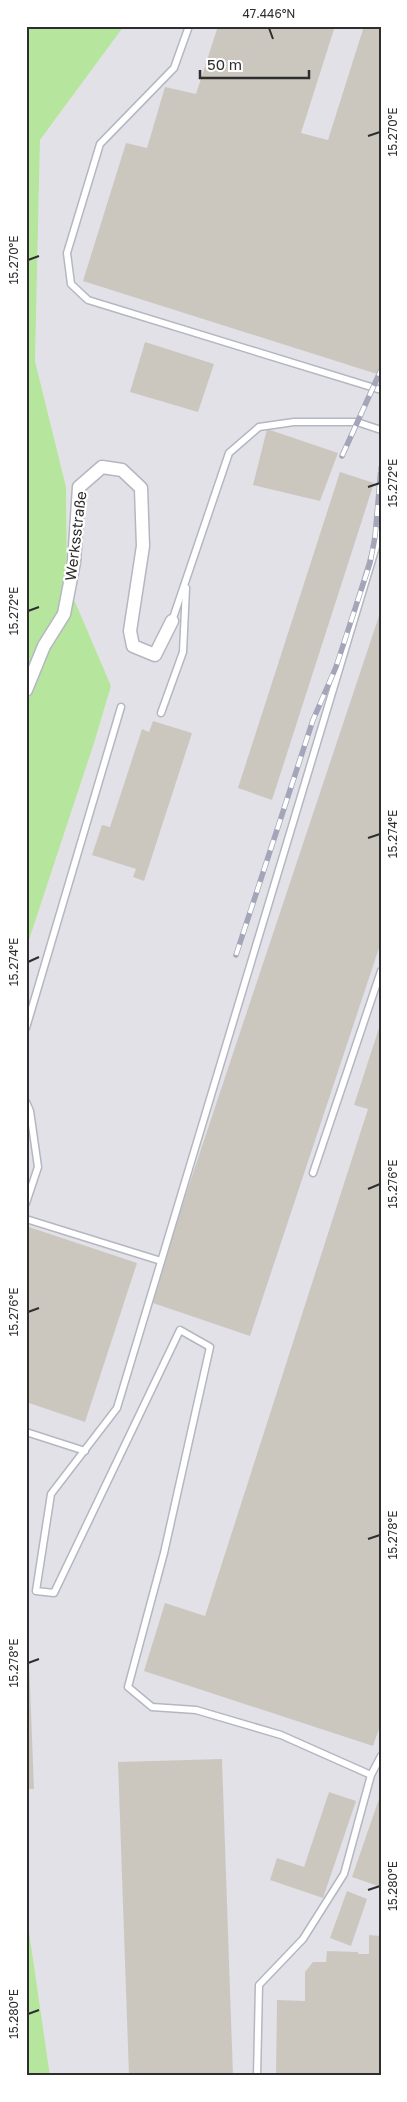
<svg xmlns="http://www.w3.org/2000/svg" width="407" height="2102" viewBox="0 0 407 2102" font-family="'Golos Text',sans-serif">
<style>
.industrial{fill:#e3e1e8}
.green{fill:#b6e59e}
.building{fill:#cbc7bf}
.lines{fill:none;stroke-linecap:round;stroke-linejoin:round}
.service-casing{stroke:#b4b7c1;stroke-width:9}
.minor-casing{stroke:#b4b7c1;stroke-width:15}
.service{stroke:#fff;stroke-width:6}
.minor{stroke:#fff;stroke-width:12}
.rail-casing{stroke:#a3a6b8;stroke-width:5.5}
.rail{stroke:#fff;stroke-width:4;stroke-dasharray:11;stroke-linecap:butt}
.ticks{fill:none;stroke:#2e2e2e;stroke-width:2}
.labels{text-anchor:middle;stroke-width:4.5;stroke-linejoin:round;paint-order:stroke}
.street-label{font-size:15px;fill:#2e2e2e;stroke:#fff}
.neatline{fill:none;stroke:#2e2e2e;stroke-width:2}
.ticks-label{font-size:12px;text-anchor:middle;fill:#2e2e2e}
</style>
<rect width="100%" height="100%" fill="#efe9e1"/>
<polygon class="industrial" points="124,26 381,26 381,2076 50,2076 26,1911 26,949 95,740 111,686 67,583 66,487 35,361 40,140"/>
<g class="green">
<polygon points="26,26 124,26 40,140 35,361 66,487 67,583 111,686 95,740 26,949"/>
<polygon points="26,1911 50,2076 26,2076"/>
</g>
<g class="building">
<polygon points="218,26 335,26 301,133 328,140 364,26 381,26 381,362 377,374 83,281 126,143 147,148 165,87 196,94"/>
<polygon points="145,342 214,364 198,412 130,392"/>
<polygon points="267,429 338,453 320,501 253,485"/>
<polygon points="340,472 374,483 272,800 238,788"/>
<polygon points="381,610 381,942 250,1336 150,1302"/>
<polygon points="153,721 192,733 144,881 133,877 136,869 92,855 102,825 110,827 142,729 149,732"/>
<polygon points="380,1025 381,1723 373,1746 144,1671 165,1603 205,1616 368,1109 354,1105"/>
<polygon points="29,1227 137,1263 85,1422 26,1402 26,1234"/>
<polygon points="26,1634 28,1634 34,1789 26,1789"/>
<polygon points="222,1759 233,2076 129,2076 118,1762"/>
<polygon points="329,1792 356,1801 323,1898 270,1880 277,1858 304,1867"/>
<polygon points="380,1796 381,1796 381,1887 352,1877"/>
<polygon points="347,1891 367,1899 351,1946 330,1938"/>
<polygon points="369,1935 381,1936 381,2076 276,2076 277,2000 305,2001 305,1972 313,1962 326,1962 327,1951 358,1952 358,1954 369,1954"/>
</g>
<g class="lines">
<defs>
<g id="service">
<polyline points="189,26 174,68 100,144 67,253 71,284 88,300 381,390"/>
<polyline points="172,621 229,453 259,427 294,422 357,422 381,430"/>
<polyline points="161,713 183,652 186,588"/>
<polyline points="26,1028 121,707"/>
<polyline points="26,1102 30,1111 38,1167 26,1203"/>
<polyline points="313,1173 381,971"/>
<polyline points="26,1219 161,1261"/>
<polyline points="26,1432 85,1451"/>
<polyline points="371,1775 381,1756"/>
<polyline points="257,2076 259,1985 303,1939 344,1874 371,1775 281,1735 196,1710 152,1707 128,1687 164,1553 210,1347 180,1330 54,1593 36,1591 51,1494 117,1408 381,530"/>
</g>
<polyline id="minor" points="26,690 44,646 64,614 74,562 79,487 102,467 122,470 141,488 143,546 130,631 133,646 155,655 172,621"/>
</defs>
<use href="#service" class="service-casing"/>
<use href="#minor" class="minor-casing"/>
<use href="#service" class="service"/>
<use href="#minor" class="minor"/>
<defs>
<g id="rail">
<polyline points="342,456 381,370"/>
<polyline points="236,955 313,720 336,667 370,563 375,537 381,468"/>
</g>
</defs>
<use href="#rail" class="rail-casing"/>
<use href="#rail" class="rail"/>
</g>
<path class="ticks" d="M269,28l4,11M368,136l12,-4M28,260l11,-4M368,487l12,-4M28,611l11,-4M368,838l12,-4M28,962l11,-5M368,1189l12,-5M28,1312l11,-4M368,1539l12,-4M28,1663l11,-4M368,1890l12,-4M28,2014l11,-4"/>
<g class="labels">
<g class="street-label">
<text transform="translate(76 536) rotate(-83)" y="5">Werksstraße</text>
</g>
</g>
<rect width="407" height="2102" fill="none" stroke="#ffffff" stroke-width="55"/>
<path d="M200 70v8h109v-8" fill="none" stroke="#2e2e2e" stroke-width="2.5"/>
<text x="207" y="70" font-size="15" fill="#2e2e2e" stroke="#ffffff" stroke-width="4" paint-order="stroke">50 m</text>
<rect x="28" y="28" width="352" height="2046" class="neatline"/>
<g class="ticks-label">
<text x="269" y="18">47.446°N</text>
<text transform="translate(393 132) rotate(-90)" y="4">15.270°E</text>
<text transform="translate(14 260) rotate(-90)" y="4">15.270°E</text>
<text transform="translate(393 483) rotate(-90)" y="4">15.272°E</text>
<text transform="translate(14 611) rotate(-90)" y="4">15.272°E</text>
<text transform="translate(393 834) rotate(-90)" y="4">15.274°E</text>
<text transform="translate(14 962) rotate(-90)" y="4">15.274°E</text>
<text transform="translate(393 1184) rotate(-90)" y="4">15.276°E</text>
<text transform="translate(14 1312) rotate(-90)" y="4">15.276°E</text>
<text transform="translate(393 1535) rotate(-90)" y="4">15.278°E</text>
<text transform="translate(14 1663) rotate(-90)" y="4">15.278°E</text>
<text transform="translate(393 1886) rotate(-90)" y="4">15.280°E</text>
<text transform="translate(14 2014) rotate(-90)" y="4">15.280°E</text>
</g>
</svg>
